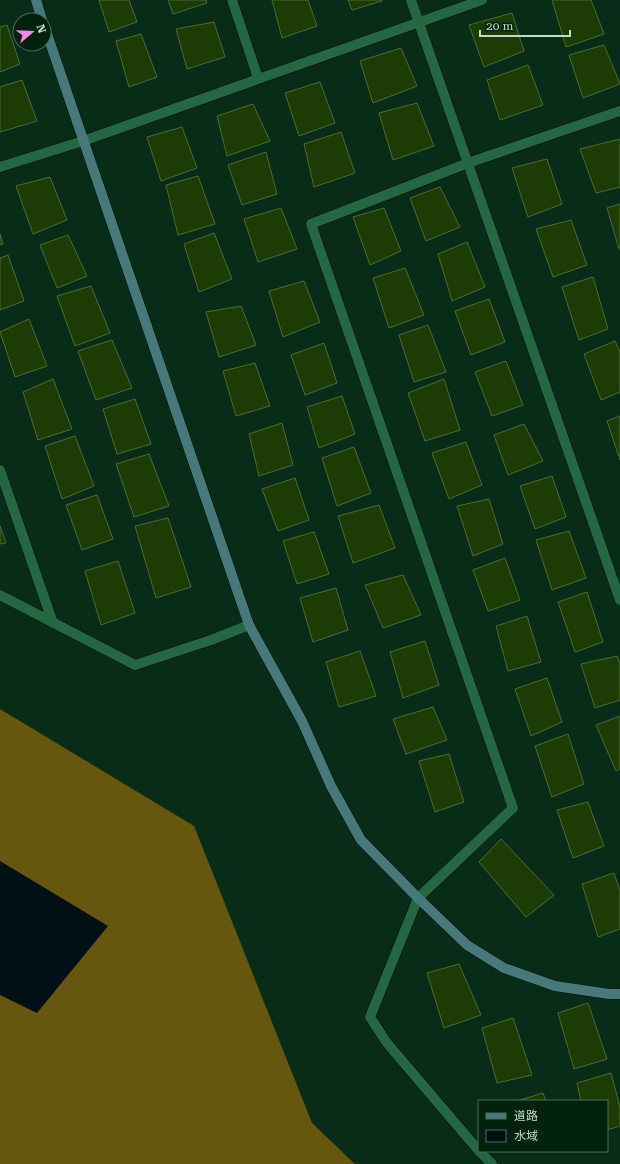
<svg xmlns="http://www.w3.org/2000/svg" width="620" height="1164" viewBox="0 0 620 1164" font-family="'Roboto Serif','Noto Sans JP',serif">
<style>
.forest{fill:#67570e}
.water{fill:#001116}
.building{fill:#1d3c05;stroke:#4a6d36}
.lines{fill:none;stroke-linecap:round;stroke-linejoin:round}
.street-casing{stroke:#011207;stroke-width:11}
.secondary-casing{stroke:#011207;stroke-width:11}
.street{stroke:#256742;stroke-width:10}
.secondary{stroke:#47797a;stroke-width:10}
</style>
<rect width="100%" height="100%" fill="#082c18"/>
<polygon class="forest" points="0,709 194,826 312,1123 355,1164 0,1164"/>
<polygon class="water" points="0,861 108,926 37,1013 0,995"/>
<g class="building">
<polygon points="99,0 129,0 137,22 109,32"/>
<polygon points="168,0 206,0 207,3 173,14"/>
<polygon points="272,0 308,0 317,26 282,38"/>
<polygon points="348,0 382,0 382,1 352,10"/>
<polygon points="552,0 591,0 604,34 566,47"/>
<polygon points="512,13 524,51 484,67 469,25"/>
<polygon points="214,22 225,57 187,69 176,29"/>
<polygon points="7,25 20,64 0,72 0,27"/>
<polygon points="141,34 157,77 129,87 116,41"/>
<polygon points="604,45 620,84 583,98 569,55"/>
<polygon points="401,48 417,86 373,103 360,61"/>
<polygon points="528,65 543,105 500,120 487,80"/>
<polygon points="22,80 37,121 0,132 0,87"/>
<polygon points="320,82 335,123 299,136 285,93"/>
<polygon points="417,103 434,146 393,160 379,113"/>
<polygon points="253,104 270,141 227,156 217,116"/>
<polygon points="182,127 197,168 161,181 147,137"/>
<polygon points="341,132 355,173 314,187 304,144"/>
<polygon points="620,139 620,187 596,193 580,149"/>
<polygon points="266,152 277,194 242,205 228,165"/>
<polygon points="547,159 562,204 528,217 512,168"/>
<polygon points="198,176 215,224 178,235 166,185"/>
<polygon points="50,177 67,220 33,234 16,186"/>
<polygon points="440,187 460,227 426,241 410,198"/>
<polygon points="620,204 620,249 619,249 607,208"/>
<polygon points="281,208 297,249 258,262 244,219"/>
<polygon points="384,208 401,251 370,265 353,217"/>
<polygon points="571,220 587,265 553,277 536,229"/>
<polygon points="214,233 232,279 199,292 184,244"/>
<polygon points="0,234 3,244 0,245"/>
<polygon points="68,235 87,276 57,288 40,245"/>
<polygon points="467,242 485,287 452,301 438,254"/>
<polygon points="8,255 24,301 0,310 0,258"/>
<polygon points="405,268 424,315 389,328 373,278"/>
<polygon points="593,277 608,329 579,340 562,287"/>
<polygon points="304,281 320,322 283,337 269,291"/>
<polygon points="91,286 110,333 75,346 57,296"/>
<polygon points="489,299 505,342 471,355 455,311"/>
<polygon points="241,306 256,345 219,357 206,312"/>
<polygon points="29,319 47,366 15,377 0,332"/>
<polygon points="428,325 446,372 414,382 399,335"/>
<polygon points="112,340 132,388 96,400 78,351"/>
<polygon points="615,341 620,352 620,392 601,400 584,354"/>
<polygon points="324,343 337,383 305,395 291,355"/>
<polygon points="506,361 523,405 492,416 475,372"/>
<polygon points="255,363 270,406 236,416 223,371"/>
<polygon points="53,379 72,429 38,440 23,392"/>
<polygon points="444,379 460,430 425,441 408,393"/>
<polygon points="342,396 355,434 319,448 307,407"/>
<polygon points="135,399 151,444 117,454 103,409"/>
<polygon points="620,416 620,460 607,421"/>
<polygon points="282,423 293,465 259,476 249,434"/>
<polygon points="524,424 543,461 508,475 494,435"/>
<polygon points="75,436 94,486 62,499 45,446"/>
<polygon points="466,442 482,485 449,499 432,453"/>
<polygon points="354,447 371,493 337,506 322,458"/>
<polygon points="149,454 169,506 134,517 116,464"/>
<polygon points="552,476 566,517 535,529 520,486"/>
<polygon points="295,478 309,520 278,531 262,489"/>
<polygon points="97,495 113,539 82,550 66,505"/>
<polygon points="489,499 503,544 473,556 457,506"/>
<polygon points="379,505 395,548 353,563 338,516"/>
<polygon points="168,518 191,587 156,598 135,526"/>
<polygon points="0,526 6,543 0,544"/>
<polygon points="569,531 586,578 552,590 536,540"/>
<polygon points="314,532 329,574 297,584 283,541"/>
<polygon points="505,558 520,600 488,611 473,570"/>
<polygon points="118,561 135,613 101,625 85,571"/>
<polygon points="403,575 421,615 383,628 365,585"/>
<polygon points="336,588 348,630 313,642 300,598"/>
<polygon points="587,592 603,642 575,652 558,602"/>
<polygon points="527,616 541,662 508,671 496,626"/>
<polygon points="425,641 439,685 403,698 390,652"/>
<polygon points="360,651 376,696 339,707 326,662"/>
<polygon points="617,656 620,664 620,700 595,708 581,664"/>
<polygon points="547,678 562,722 531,736 515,689"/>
<polygon points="433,707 447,740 406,754 393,719"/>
<polygon points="620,716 620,769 616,771 596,725"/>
<polygon points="568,734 584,784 552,797 535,746"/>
<polygon points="449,754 464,802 435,812 419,761"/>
<polygon points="588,802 604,846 573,858 557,810"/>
<polygon points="501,839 554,895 526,917 479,862"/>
<polygon points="614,873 620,891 620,929 598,937 582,884"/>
<polygon points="459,964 481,1015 444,1028 427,973"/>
<polygon points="588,1003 607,1059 574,1069 558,1013"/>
<polygon points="513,1018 532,1075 497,1083 482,1028"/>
<polygon points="611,1073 620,1107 620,1126 607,1130 607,1101 581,1101 577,1083"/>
<polygon points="543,1093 546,1101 517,1101"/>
</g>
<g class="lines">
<defs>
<g id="street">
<polyline points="232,0 258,78"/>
<polyline points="411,0 620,600"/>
<polyline points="0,167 83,141 482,0"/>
<polyline points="0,470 53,623"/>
<polyline points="0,595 135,665 211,640 249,625"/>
<polyline points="479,1151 387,1043 370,1017 418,898 513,808 311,224 468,163 620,111"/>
<polyline points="479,1151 492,1164"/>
</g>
<g id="secondary">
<polyline points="36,0 42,20"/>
<polyline points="44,25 249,625 302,721 331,786 361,840 418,898 467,945 504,968 555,986 609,994 620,994"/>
</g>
</defs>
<use href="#street" class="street-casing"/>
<use href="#secondary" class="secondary-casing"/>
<use href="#street" class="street"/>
<use href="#secondary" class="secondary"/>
</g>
<rect x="478" y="1100" width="130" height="52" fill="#00220f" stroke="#4c6d59"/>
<rect x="486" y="1113" width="20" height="6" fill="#47797a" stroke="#4c6d59"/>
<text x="514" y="1120" font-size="12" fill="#bedec8">道路</text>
<rect x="486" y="1130" width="20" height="12" fill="#001116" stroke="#4c6d59"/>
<text x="514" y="1140" font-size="12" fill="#bedec8">水域</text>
<g transform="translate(32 32) rotate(71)"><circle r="19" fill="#00220f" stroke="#4c6d59"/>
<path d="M0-3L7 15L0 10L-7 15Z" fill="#fc86e4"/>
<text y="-6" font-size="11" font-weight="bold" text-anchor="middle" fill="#bedec8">N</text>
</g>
<path d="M480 30v6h90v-6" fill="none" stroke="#bedec8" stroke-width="2"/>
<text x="486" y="30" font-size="12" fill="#bedec8" stroke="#00220f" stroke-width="3" paint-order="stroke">20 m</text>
</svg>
